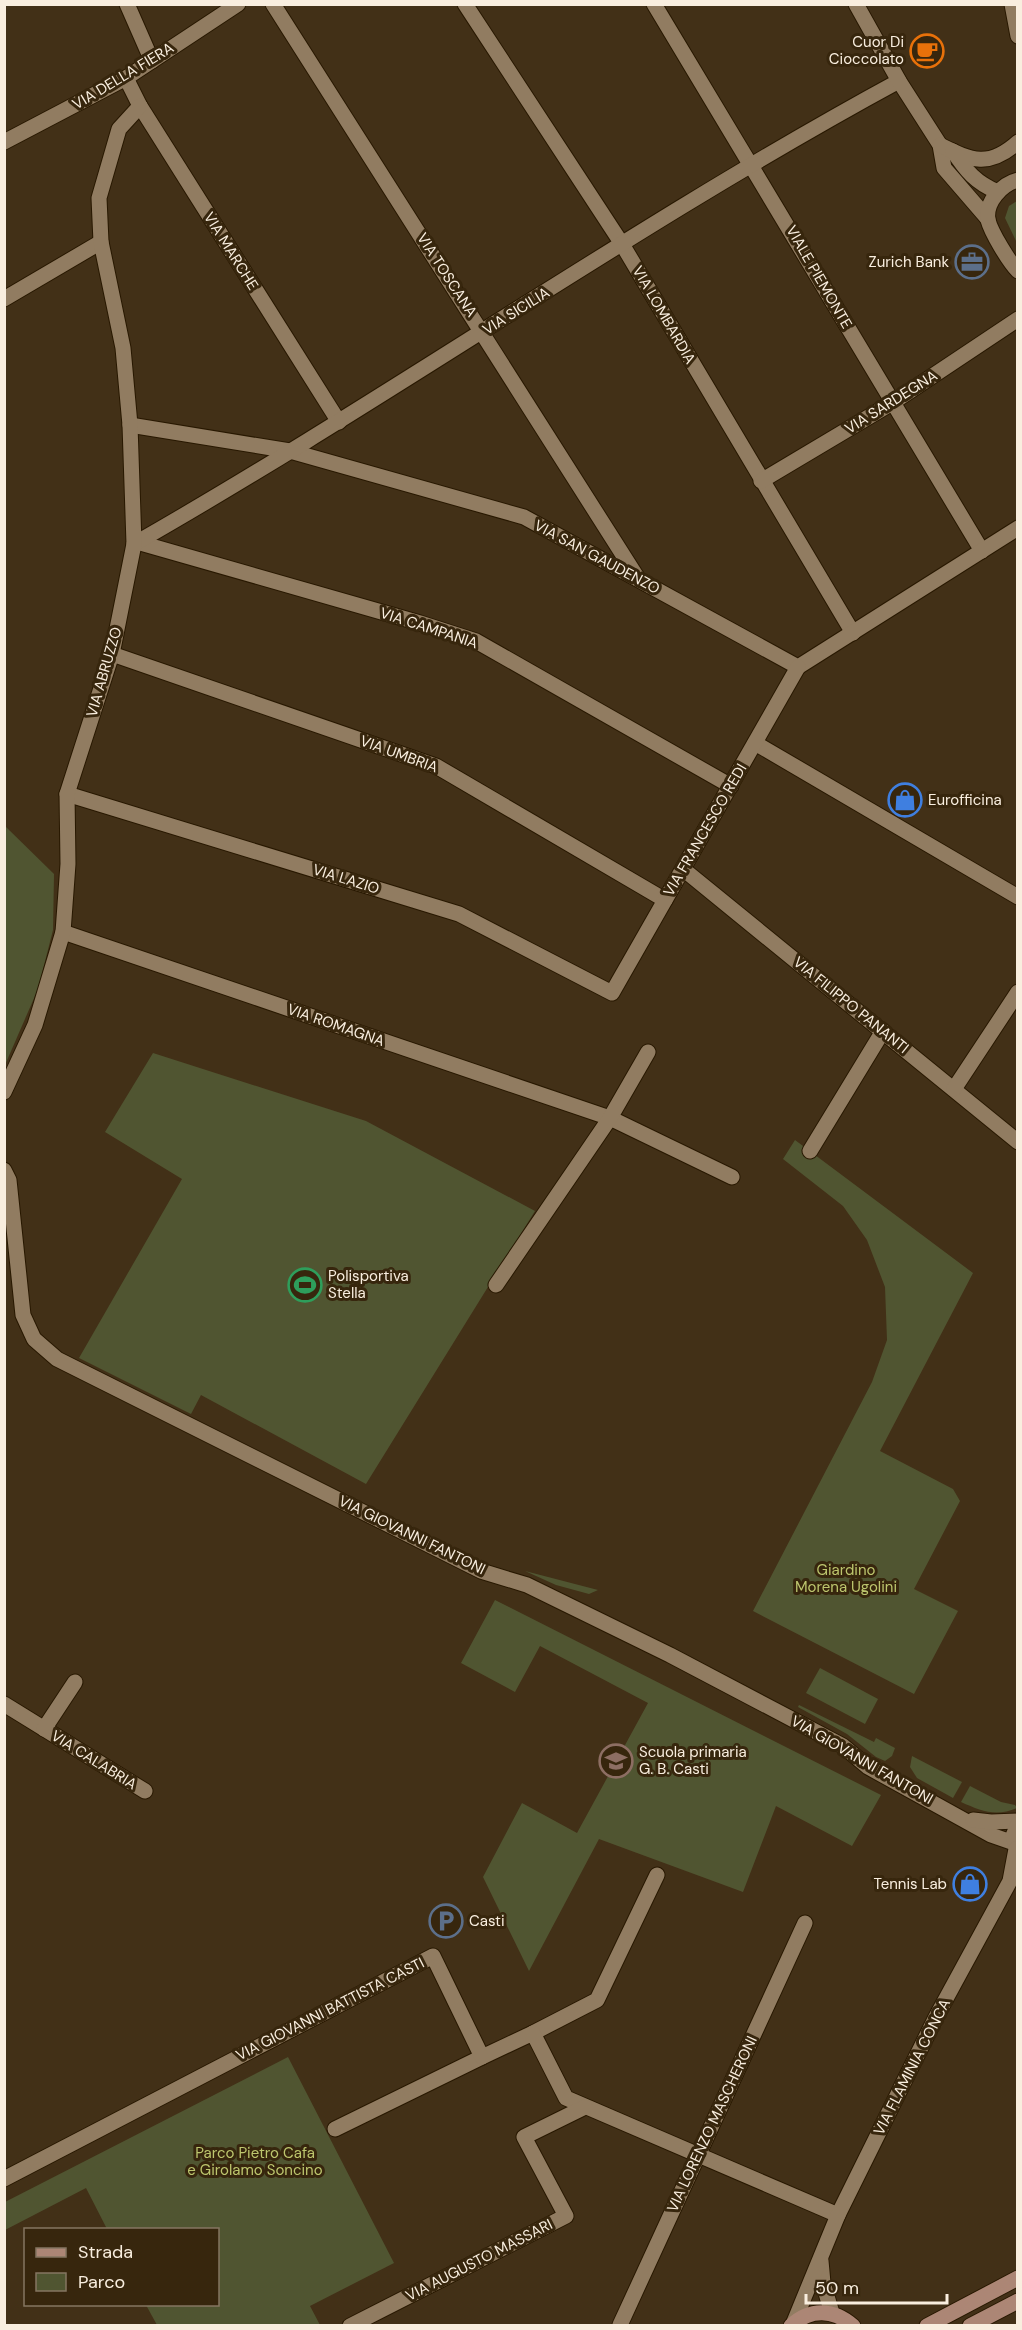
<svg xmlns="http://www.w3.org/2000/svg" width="1022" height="2330" viewBox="0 0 1022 2330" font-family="'DM Sans',sans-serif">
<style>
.green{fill:#505531}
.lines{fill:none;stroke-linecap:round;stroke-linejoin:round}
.minor-casing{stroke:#281801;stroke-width:17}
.tertiary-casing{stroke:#281801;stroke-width:17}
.secondary-casing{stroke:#281801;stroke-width:17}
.minor{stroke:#917c61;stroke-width:15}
.tertiary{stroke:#917c61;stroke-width:15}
.secondary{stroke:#ac8675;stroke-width:15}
.labels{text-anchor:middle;stroke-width:6;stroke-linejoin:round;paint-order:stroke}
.poi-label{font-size:15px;fill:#f9eedf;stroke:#37260d;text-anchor:start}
.street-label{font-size:15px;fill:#f9eedf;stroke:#37260d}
.park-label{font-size:15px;fill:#bdc66e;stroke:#37260d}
</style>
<rect width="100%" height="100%" fill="#423017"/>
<g class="green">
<polygon points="1017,201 1018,201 1017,243 1005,218 1009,206"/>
<polygon points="5,826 54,874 53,930 38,989 5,1065"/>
<polygon points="153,1053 366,1121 535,1211 366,1484 201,1395 191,1414 79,1358 182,1179 105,1132"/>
<polygon points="795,1140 973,1273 880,1451 953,1489 960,1501 914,1589 958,1611 914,1694 753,1611 872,1382 887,1340 885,1287 867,1240 843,1206 783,1159"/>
<polygon points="525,1571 598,1590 589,1594 556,1585"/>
<polygon points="495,1600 881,1795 852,1846 776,1806 743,1892 599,1839 529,1971 483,1877 522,1803 577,1833 648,1703 540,1646 515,1692 461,1663"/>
<polygon points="820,1668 878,1699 865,1724 806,1693"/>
<polygon points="799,1705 874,1742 876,1738 895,1748 892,1756 885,1761 876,1757 847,1734 798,1707"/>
<polygon points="912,1756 962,1782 953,1798 917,1778 910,1767"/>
<path d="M970,1786l31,16 14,3 2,3c-21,9 -36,3 -56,-6z"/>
<polygon points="288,2057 394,2263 310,2306 320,2325 157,2325 146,2305 218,2304 218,2230 107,2229 86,2188 5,2230 5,2202"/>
</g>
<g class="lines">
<defs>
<g id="minor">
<polyline points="127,4 152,61"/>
<polyline points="273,4 637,577"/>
<polyline points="465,4 622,244 853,633"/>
<polyline points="654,4 982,551"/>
<polyline points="126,78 140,106 339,422"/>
<polyline points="4,299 101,242"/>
<polyline points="130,425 290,451 524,517 798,667 1018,528"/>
<polyline points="761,481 892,403 1018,319"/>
<polyline points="137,542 420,623 476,641 731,786"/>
<path d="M134,544c259,-148 503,-321 765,-463"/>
<polyline points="112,654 436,766 665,900"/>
<polyline points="755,743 1018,897"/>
<polyline points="67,794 459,914 612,993 798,667"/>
<polyline points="683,869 1018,1142"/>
<polyline points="63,932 610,1118 732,1177"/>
<polyline points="954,1089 1018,992"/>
<polyline points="4,1092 35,1025 63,932 68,864 67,794 112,654 134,544 130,425 123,348 101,242 99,198 119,129 140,106"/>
<polyline points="810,1151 883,1031"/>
<polyline points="4,1170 9,1180 23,1315 34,1339 57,1359 481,1571 527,1585 670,1655 843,1746 868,1767 991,1835 1014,1843"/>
<polyline points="496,1285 610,1118 648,1052"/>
<polyline points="4,1704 145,1791"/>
<polyline points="44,1729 75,1682"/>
<polyline points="973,1820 991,1822 1018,1821"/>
<polyline points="533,2033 597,2000 657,1875"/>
<polyline points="335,2129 482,2057"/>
<polyline points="4,2179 433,1956 482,2057 533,2033 566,2098 838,2215"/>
<polyline points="620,2325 805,1923"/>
<polyline points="350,2326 566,2216 524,2137 585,2107"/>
</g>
<g id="tertiary">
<polyline points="856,4 899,81 940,145 944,168 988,219"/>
<polyline points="1012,4 1018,36"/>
<polyline points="4,142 126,78 238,4"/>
<path d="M940,145c32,16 49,23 78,-3"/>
<path d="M953,151c13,20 23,32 45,41"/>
<path d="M1018,180c-16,4 -33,22 -30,40 3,12 21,42 30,51"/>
<polyline points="1018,1824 1013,1836 1018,1851"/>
<polyline points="821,2261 823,2283 832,2313"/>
<polyline points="794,2322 838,2215 936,2017 1010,1881 1016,1849"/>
</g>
<g id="secondary">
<path d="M791,2326c19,-18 43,-17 62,0"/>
<polyline points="927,2326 1018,2278"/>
<polyline points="970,2326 1018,2301"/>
</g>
</defs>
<use href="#minor" class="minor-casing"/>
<use href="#tertiary" class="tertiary-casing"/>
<use href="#secondary" class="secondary-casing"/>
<use href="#minor" class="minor"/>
<use href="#tertiary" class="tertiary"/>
<use href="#secondary" class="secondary"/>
</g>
<defs>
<symbol id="cafe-ring" viewBox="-11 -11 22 22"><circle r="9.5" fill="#37260d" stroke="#e8710a" stroke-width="1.5"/><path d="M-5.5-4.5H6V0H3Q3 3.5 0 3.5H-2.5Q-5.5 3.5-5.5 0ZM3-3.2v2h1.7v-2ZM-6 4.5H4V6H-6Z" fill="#e8710a"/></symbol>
<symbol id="office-ring" viewBox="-11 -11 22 22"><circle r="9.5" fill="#37260d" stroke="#5c6f8a" stroke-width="1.5"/><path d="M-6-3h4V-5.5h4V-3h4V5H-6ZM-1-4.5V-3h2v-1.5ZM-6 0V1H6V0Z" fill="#5c6f8a"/></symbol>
<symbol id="shop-ring" viewBox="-11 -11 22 22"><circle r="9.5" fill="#37260d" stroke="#3f7fe0" stroke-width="1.5"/><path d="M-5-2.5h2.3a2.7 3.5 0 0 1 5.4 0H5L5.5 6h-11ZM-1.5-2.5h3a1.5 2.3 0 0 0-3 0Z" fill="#3f7fe0"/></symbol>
<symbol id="stadium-ring" viewBox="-11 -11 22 22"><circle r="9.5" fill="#37260d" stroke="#2e9e5b" stroke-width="1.5"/><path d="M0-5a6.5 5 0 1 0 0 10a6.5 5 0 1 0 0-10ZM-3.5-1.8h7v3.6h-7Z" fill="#2e9e5b"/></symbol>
<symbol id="school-ring" viewBox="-11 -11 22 22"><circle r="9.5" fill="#37260d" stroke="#8d6e63" stroke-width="1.5"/><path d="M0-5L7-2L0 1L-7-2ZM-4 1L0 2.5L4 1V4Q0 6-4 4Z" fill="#8d6e63"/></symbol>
<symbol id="parking-ring" viewBox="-11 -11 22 22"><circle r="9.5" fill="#37260d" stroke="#5c6f8a" stroke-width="1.5"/><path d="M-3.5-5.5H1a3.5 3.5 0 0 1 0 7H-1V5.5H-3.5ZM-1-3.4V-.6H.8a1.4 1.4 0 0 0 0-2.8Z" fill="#5c6f8a"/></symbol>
</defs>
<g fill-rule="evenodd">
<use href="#cafe-ring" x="908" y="32" width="38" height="38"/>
<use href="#office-ring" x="953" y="243" width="38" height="38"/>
<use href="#shop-ring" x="886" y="781" width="38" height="38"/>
<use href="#stadium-ring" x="286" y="1266" width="38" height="38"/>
<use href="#school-ring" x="597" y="1742" width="38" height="38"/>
<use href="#shop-ring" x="951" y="1865" width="38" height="38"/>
<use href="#parking-ring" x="427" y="1902" width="38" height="38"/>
</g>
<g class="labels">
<g class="poi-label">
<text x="904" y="47" text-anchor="end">Cuor Di<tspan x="904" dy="17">Cioccolato</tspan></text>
<text x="949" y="267" text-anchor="end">Zurich Bank</text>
<text x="928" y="805">Eurofficina</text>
<text x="328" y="1281">Polisportiva<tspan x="328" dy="17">Stella</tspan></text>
<text x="639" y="1757">Scuola primaria<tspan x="639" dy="17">G. B. Casti</tspan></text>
<text x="947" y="1889" text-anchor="end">Tennis Lab</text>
<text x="469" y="1926">Casti</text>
</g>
<g class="street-label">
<text transform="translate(123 76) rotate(-31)" y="5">VIA DELLA FIERA</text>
<text transform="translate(231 251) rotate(58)" y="5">VIA MARCHE</text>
<text transform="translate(447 275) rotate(57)" y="5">VIA TOSCANA</text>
<text transform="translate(819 277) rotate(60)" y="5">VIALE PIEMONTE</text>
<text transform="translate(516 311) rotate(-32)" y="5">VIA SICILIA</text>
<text transform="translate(664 315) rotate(60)" y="5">VIA LOMBARDIA</text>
<text transform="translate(891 402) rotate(-32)" y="5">VIA SARDEGNA</text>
<text transform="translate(597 557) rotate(28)" y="5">VIA SAN GAUDENZO</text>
<text transform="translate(429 628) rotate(18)" y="5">VIA CAMPANIA</text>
<text transform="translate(104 672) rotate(-74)" y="5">VIA ABRUZZO</text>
<text transform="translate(399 754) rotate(20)" y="5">VIA UMBRIA</text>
<text transform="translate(705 830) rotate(-60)" y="5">VIA FRANCESCO REDI</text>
<text transform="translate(346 879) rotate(17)" y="5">VIA LAZIO</text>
<text transform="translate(851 1005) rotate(39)" y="5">VIA FILIPPO PANANTI</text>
<text transform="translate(336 1025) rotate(19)" y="5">VIA ROMAGNA</text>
<text transform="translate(412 1535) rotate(26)" y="5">VIA GIOVANNI FANTONI</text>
<text transform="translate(94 1760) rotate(32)" y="5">VIA CALABRIA</text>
<text transform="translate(862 1760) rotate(30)" y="5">VIA GIOVANNI FANTONI</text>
<text transform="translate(330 2009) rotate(-27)" y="5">VIA GIOVANNI BATTISTA CASTI</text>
<text transform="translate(912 2067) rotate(-63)" y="5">VIA FLAMINIA CONCA</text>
<text transform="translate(712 2124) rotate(-65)" y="5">VIA LORENZO MASCHERONI</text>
<text transform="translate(479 2260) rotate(-27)" y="5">VIA AUGUSTO MASSARI</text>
</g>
<g class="park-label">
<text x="846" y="1575">Giardino<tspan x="846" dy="17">Morena Ugolini</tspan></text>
<text x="255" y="2158">Parco Pietro Cafa<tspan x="255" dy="17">e Girolamo Soncino</tspan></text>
</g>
</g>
<rect width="1022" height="2330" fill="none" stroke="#f9eedf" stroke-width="12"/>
<rect x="24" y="2228" width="195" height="78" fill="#37260d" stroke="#857661" stroke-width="1.5"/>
<rect x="36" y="2248" width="30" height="9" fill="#ac8675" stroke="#857661" stroke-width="1.5"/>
<text x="78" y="2258" font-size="18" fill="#f9eedf">Strada</text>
<rect x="36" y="2273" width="30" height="18" fill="#505531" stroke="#857661" stroke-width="1.5"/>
<text x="78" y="2288" font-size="18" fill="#f9eedf">Parco</text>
<path d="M806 2294v9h141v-9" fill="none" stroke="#f9eedf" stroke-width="3"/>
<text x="815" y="2294" font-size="18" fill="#f9eedf" stroke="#37260d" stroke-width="4.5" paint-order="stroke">50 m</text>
</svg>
